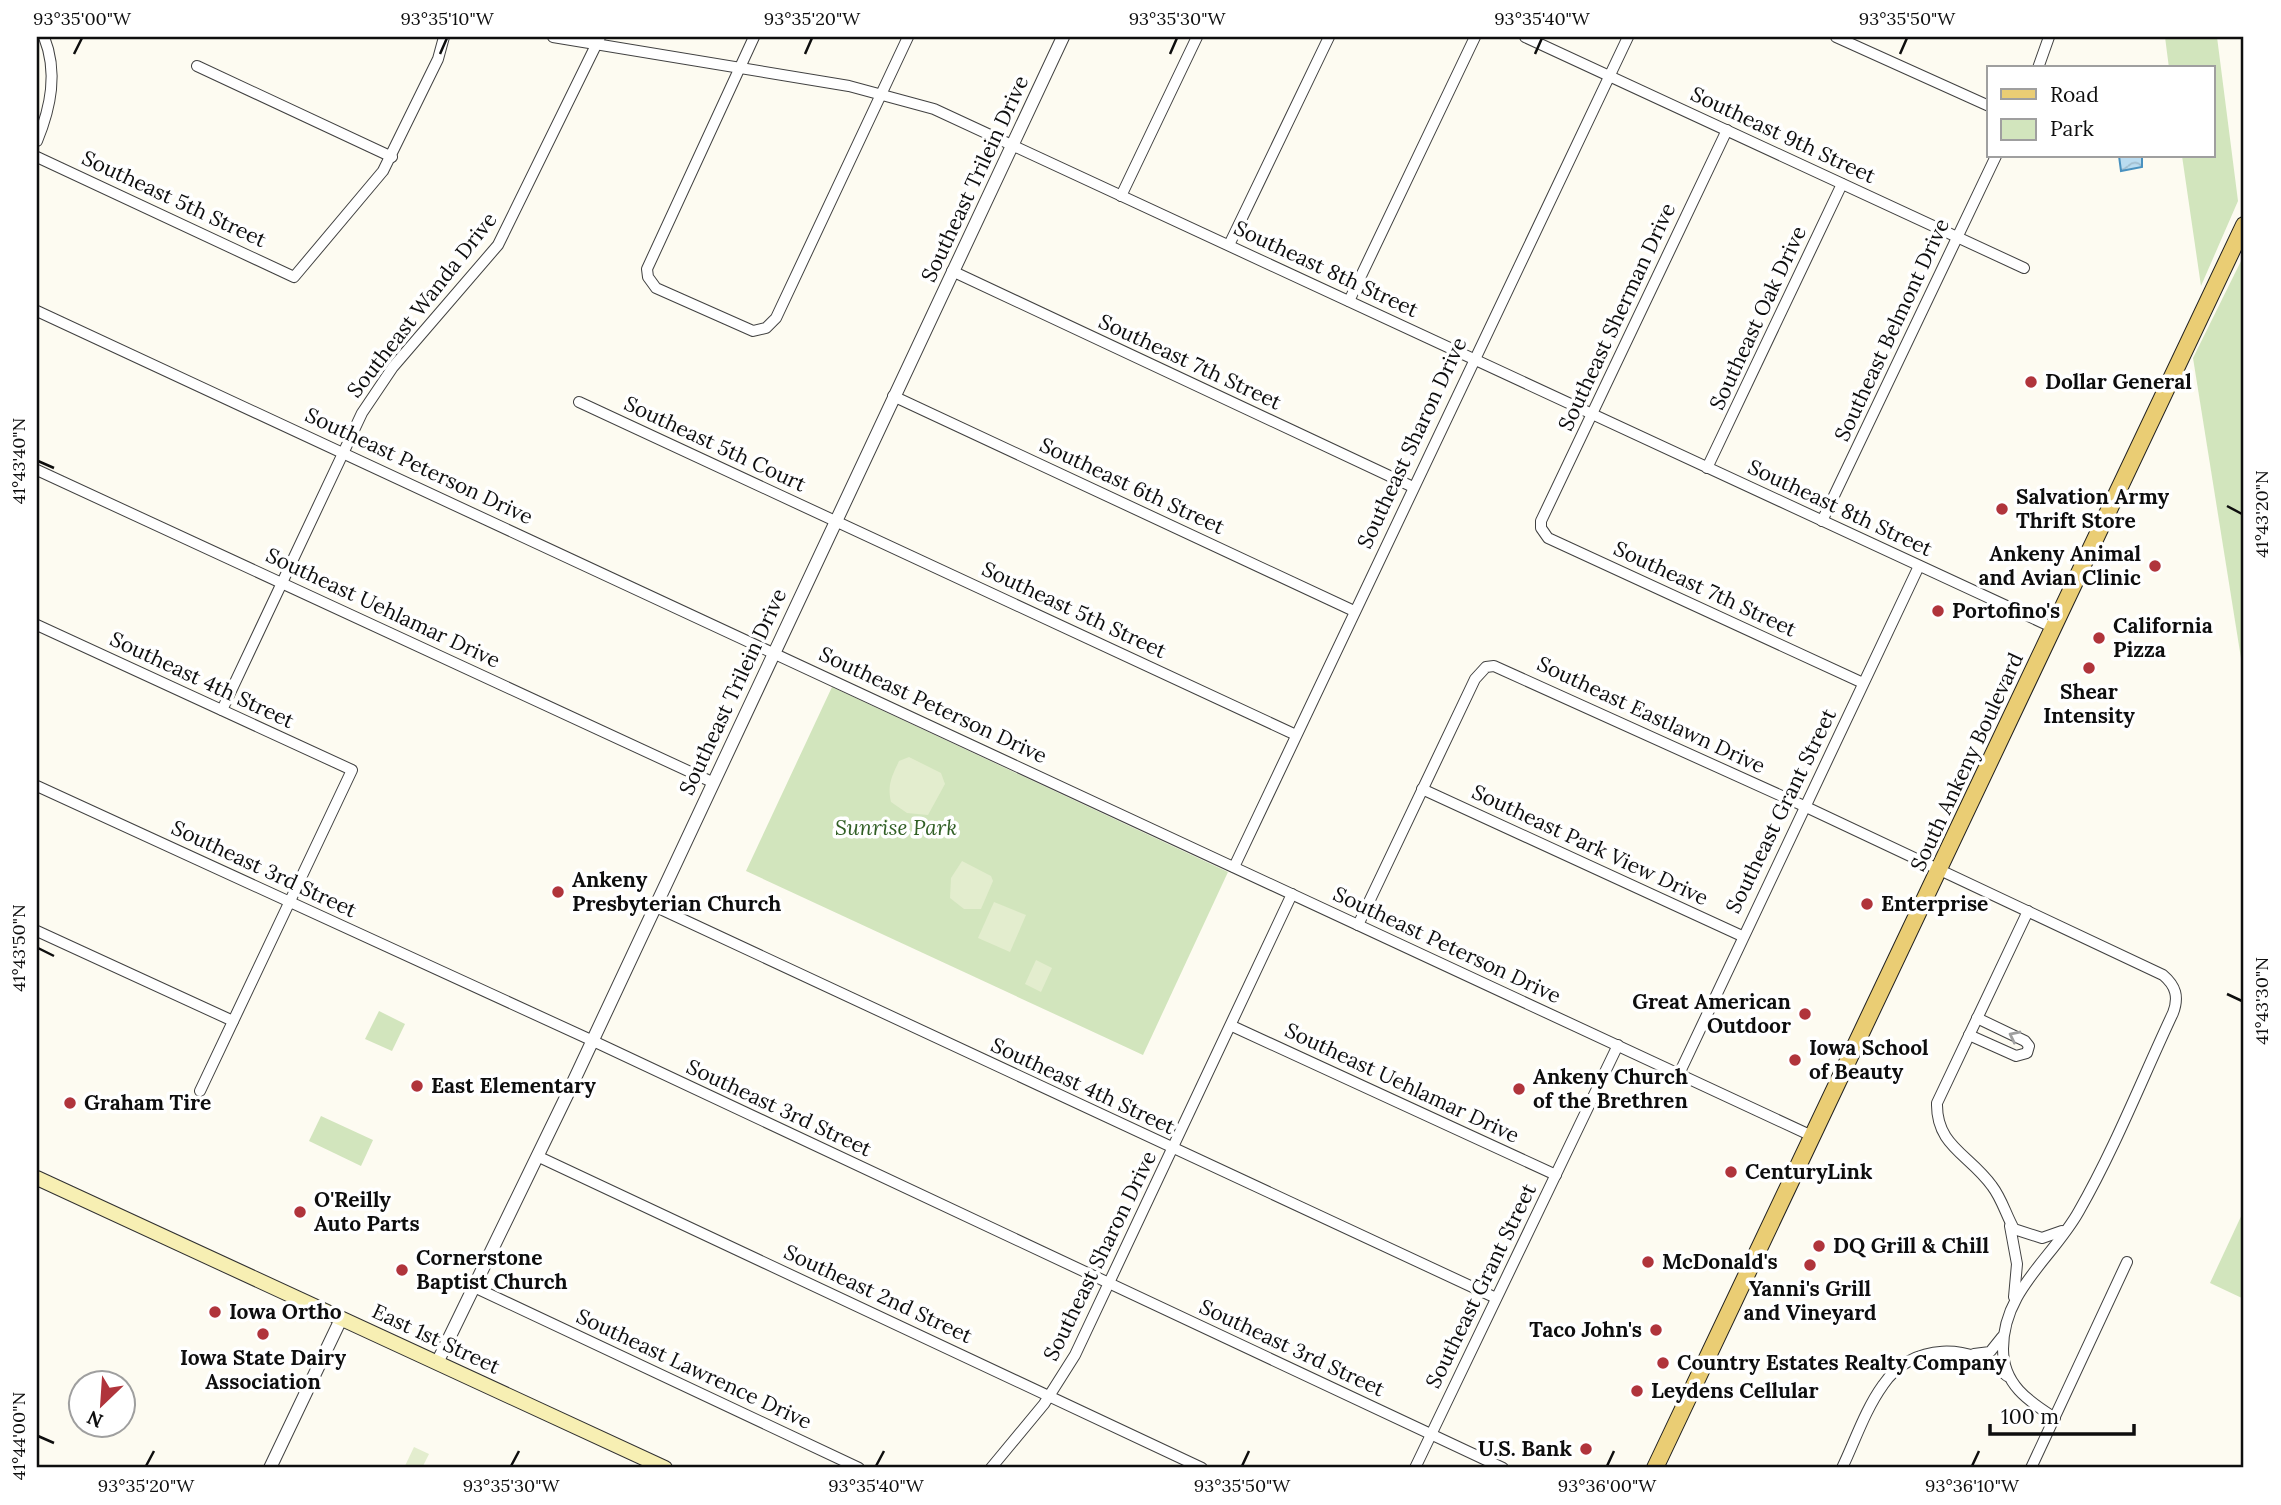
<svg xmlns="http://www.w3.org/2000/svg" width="2281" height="1505" viewBox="0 0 2281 1505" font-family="Lora,serif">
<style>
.green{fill:#d2e5bd}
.pitch{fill:#e3edce}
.water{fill:url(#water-waves);stroke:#4991bf;stroke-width:2}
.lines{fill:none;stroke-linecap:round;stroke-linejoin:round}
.minor-casing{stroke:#414141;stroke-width:12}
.tertiary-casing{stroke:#414141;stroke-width:14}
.secondary-casing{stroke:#303030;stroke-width:16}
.primary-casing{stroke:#1f1f1f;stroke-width:18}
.minor{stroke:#fff;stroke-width:10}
.tertiary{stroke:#fff;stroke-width:12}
.secondary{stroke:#f7efb3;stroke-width:14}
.primary{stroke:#eacd74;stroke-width:16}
.oneway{stroke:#9f9f9f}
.ticks{fill:none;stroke:#0e0e0e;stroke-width:2.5}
.poi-dot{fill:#b0343b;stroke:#fff;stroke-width:2.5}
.labels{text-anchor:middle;stroke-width:7;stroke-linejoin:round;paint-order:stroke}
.street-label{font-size:21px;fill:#0e0e0e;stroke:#fff}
.poi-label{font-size:21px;font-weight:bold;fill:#0e0e0e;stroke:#fff;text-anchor:start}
.park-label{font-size:21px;font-style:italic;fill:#315f25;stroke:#fff}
.neatline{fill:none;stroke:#0e0e0e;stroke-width:2.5}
.ticks-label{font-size:18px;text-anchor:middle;fill:#0e0e0e}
</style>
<defs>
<pattern id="water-waves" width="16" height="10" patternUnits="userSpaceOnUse" patternTransform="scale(1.75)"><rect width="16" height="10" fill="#badcf0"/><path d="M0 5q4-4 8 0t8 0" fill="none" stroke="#9fbccd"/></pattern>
</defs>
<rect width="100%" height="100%" fill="#fdfbf1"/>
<g class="green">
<polygon points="2165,37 2217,37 2238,201 2201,286 2182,156 2213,156 2213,68 2169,68"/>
<polygon points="2244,255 2244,677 2193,358"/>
<polygon points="832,687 1228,872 1143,1055 746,871"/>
<polygon points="379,1011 405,1024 392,1051 365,1039"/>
<polygon points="321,1116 373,1140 361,1166 309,1141"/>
<polygon points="2244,1210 2244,1299 2210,1283"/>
</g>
<g class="pitch">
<path d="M909,757l32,16 4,11 -17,31 -21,-2 -16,-11c-4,-17 1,-26 8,-41z"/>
<polygon points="962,861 991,876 993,881 981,909 964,909 950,898 951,878"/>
<polygon points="994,902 1026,915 1010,952 978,938"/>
<polygon points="1036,960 1052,968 1041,992 1025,984"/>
<polygon points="414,1447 429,1454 422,1468 404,1468"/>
</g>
<polygon class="water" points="2119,156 2142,156 2142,167 2121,171"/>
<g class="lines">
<defs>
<g id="minor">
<polyline points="553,37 849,86 934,109 2054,628"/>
<polyline points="754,37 647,269 648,277 656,288 753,331 766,328 776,318 908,37"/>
<polyline points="1525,37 2024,268"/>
<polyline points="1836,37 1989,106"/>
<polyline points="197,66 392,157"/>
<polyline points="2038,68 2049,37"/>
<polyline points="1727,130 1541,521 1541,528 1548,538 1863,683"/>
<path d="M37,141c14,-34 21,-69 7,-104"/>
<polyline points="37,157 294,277 383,171 438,59 444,37"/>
<polyline points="1121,196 1197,37"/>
<polyline points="1229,245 1329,37"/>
<polyline points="952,271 1413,487"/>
<polyline points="1349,301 1475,37"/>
<polyline points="37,311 1812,1136"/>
<polyline points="893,396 1354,611"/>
<polyline points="579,402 1296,735"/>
<polyline points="1707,468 1842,184"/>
<polyline points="37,470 712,782"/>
<polyline points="1822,521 1996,156"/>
<polyline points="37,625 352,770 200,1091"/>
<polyline points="222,710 362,413 393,367 498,245 600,37"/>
<polyline points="37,786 591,1040 1503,1468"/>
<polyline points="1422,789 1742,936"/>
<polyline points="1234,867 1628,37"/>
<polyline points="654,906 1496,1298"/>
<path d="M2028,911l-91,192c-1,43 32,51 55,83 10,13 14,29 22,43l28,9 20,-7"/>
<path d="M1358,925l117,-246 11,-12 8,-1 310,140 359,169c13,11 16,22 10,38 -31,66 -58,135 -94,198 -26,47 -76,79 -76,138 0,35 25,52 52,69"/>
<polyline points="37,931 233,1021"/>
<polyline points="1232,1026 1556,1175"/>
<polyline points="1969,1035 2016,1056 2027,1053 2029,1046 2025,1041 1977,1018"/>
<polyline points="1679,1074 1919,566"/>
<polyline points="537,1156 1202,1468"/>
<polyline points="2010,1226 2017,1264 2014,1297"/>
<polyline points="474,1287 859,1468"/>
<polyline points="1974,1354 1990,1352 2002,1337"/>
<polyline points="991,1468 1044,1404 1075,1355 1292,894"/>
<polyline points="1415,1468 1618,1045"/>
<path d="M1842,1468c13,-27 23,-58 41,-83 29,-43 88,-43 124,-9"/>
<polyline points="2031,1468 2127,1262"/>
</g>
<g id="tertiary">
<polyline points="437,1363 569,1091 1063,37"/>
<polyline points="270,1468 341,1319"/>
</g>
<polyline id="secondary" points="37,1178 665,1468"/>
<polyline id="primary" points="1655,1468 2244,225"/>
</defs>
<use href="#minor" class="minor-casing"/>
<use href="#tertiary" class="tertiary-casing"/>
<use href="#secondary" class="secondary-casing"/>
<use href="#primary" class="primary-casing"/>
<use href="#minor" class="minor"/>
<use href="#tertiary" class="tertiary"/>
<use href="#secondary" class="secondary"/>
<use href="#primary" class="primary"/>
</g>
<defs><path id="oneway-chevron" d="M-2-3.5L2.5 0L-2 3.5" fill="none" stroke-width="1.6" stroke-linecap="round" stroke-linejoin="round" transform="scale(1.75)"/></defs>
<use class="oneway" href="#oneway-chevron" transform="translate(2014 1036) rotate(-154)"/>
<path class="ticks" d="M74,54l8,-16M440,54l7,-16M805,54l7,-16M1170,54l7,-16M1535,54l7,-16M1900,54l7,-16M38,461l16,7M2227,506l15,8M38,948l16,8M2227,994l15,7M38,1436l16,7M146,1466l8,-15M511,1466l8,-15M876,1466l8,-15M1242,1466l7,-15M1607,1466l7,-15M1972,1466l7,-15"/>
<g class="poi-dot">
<circle cx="2031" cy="382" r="7"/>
<circle cx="2002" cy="509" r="7"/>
<circle cx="2155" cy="566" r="7"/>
<circle cx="1938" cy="611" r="7"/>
<circle cx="2099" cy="638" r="7"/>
<circle cx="2089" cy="668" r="7"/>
<circle cx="558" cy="892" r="7"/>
<circle cx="1867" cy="904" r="7"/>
<circle cx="1805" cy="1014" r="7"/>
<circle cx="1795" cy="1060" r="7"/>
<circle cx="417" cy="1086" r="7"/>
<circle cx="1519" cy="1089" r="7"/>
<circle cx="70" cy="1103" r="7"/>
<circle cx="1731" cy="1172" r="7"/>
<circle cx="300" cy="1212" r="7"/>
<circle cx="1819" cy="1246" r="7"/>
<circle cx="1648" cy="1262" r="7"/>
<circle cx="1810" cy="1265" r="7"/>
<circle cx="402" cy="1270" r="7"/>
<circle cx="215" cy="1312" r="7"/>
<circle cx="1656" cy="1330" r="7"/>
<circle cx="263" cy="1334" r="7"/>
<circle cx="1663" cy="1363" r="7"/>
<circle cx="1637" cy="1391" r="7"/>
<circle cx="1586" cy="1449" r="7"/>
</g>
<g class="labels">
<g class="street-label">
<text transform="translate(1783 135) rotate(25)" y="7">Southeast 9th Street</text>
<text transform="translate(975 179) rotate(-65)" y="7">Southeast Trilein Drive</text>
<text transform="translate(174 199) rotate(25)" y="7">Southeast 5th Street</text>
<text transform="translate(1326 269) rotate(25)" y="7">Southeast 8th Street</text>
<text transform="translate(422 305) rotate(-52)" y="7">Southeast Wanda Drive</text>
<text transform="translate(1617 317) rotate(-65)" y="7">Southeast Sherman Drive</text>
<text transform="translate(1758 318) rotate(-65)" y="7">Southeast Oak Drive</text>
<text transform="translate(1892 330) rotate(-65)" y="7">Southeast Belmont Drive</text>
<text transform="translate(1190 362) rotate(25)" y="7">Southeast 7th Street</text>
<text transform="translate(1412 443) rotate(-65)" y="7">Southeast Sharon Drive</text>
<text transform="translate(715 444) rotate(25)" y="7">Southeast 5th Court</text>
<text transform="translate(419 466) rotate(25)" y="7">Southeast Peterson Drive</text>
<text transform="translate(1132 486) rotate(25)" y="7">Southeast 6th Street</text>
<text transform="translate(1840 508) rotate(25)" y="7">Southeast 8th Street</text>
<text transform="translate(1705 589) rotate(25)" y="7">Southeast 7th Street</text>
<text transform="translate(383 608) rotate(25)" y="7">Southeast Uehlamar Drive</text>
<text transform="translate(1074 610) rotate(25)" y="7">Southeast 5th Street</text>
<text transform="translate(202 680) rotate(25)" y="7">Southeast 4th Street</text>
<text transform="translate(733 692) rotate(-65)" y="7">Southeast Trilein Drive</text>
<text transform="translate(933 705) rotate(25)" y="7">Southeast Peterson Drive</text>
<text transform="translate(1651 715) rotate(25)" y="7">Southeast Eastlawn Drive</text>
<text transform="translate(1967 762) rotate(-65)" y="7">South Ankeny Boulevard</text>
<text transform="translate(1781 811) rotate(-64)" y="7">Southeast Grant Street</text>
<text transform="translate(1590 845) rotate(25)" y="7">Southeast Park View Drive</text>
<text transform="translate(264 869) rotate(25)" y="7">Southeast 3rd Street</text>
<text transform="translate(1447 945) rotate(25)" y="7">Southeast Peterson Drive</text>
<text transform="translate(1402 1083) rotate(25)" y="7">Southeast Uehlamar Drive</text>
<text transform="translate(1083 1086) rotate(25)" y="7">Southeast 4th Street</text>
<text transform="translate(779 1108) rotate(25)" y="7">Southeast 3rd Street</text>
<text transform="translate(1100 1256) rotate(-64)" y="7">Southeast Sharon Drive</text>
<text transform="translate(1481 1286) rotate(-64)" y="7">Southeast Grant Street</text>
<text transform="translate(878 1294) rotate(25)" y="7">Southeast 2nd Street</text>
<text transform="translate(436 1339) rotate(25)" y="7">East 1st Street</text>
<text transform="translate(1292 1348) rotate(25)" y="7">Southeast 3rd Street</text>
<text transform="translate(694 1369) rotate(25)" y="7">Southeast Lawrence Drive</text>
</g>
<g class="poi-label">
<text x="2045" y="389">Dollar General</text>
<text x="2016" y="504">Salvation Army<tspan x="2016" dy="24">Thrift Store</tspan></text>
<text x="2141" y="561" text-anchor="end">Ankeny Animal<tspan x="2141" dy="24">and Avian Clinic</tspan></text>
<text x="1952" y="618">Portofino's</text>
<text x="2113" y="633">California<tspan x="2113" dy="24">Pizza</tspan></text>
<text x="2089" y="699" text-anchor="middle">Shear<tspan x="2089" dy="24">Intensity</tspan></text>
<text x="572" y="887">Ankeny<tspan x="572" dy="24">Presbyterian Church</tspan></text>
<text x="1881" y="911">Enterprise</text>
<text x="1791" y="1009" text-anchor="end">Great American<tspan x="1791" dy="24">Outdoor</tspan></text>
<text x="1809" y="1055">Iowa School<tspan x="1809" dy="24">of Beauty</tspan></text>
<text x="1533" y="1084">Ankeny Church<tspan x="1533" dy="24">of the Brethren</tspan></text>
<text x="431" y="1093">East Elementary</text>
<text x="84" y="1110">Graham Tire</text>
<text x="1745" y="1179">CenturyLink</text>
<text x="314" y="1207">O'Reilly<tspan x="314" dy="24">Auto Parts</tspan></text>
<text x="1833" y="1253">DQ Grill &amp; Chill</text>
<text x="416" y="1265">Cornerstone<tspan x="416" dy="24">Baptist Church</tspan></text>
<text x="1662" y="1269">McDonald's</text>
<text x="1810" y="1296" text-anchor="middle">Yanni's Grill<tspan x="1810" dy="24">and Vineyard</tspan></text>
<text x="229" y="1319">Iowa Ortho</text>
<text x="1642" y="1337" text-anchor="end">Taco John's</text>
<text x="263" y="1365" text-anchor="middle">Iowa State Dairy<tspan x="263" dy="24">Association</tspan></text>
<text x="1677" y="1370">Country Estates Realty Company</text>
<text x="1651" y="1398">Leydens Cellular</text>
<text x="1572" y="1456" text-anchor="end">U.S. Bank</text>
</g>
<g class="park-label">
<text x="896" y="835">Sunrise Park</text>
</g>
</g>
<rect width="2281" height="1505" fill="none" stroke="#ffffff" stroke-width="77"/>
<rect x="1987" y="66" width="228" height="91" fill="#ffffff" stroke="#9f9f9f" stroke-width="2"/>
<rect x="2001" y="89" width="35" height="10" fill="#eacd74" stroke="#9f9f9f" stroke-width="2"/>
<text x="2050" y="102" font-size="21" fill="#0e0e0e">Road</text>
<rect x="2001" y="119" width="35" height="21" fill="#d2e5bd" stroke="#9f9f9f" stroke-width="2"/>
<text x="2050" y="136" font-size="21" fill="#0e0e0e">Park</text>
<g transform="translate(102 1404) rotate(205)"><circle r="33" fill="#ffffff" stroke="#9f9f9f" stroke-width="2"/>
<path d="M0-5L12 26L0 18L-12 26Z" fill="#b0343b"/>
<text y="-10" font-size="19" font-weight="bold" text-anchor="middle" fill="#0e0e0e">N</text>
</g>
<path d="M1990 1424v10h144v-10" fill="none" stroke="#0e0e0e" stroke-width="3.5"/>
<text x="2001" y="1424" font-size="21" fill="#0e0e0e" stroke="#ffffff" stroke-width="5" paint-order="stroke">100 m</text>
<rect x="38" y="38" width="2204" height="1428" class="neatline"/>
<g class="ticks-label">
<text x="82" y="25">93°35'00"W</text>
<text x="447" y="25">93°35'10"W</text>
<text x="812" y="25">93°35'20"W</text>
<text x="1177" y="25">93°35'30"W</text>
<text x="1542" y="25">93°35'40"W</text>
<text x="1907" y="25">93°35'50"W</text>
<text transform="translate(19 461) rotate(-90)" y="6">41°43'40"N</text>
<text transform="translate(2262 514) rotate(-90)" y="6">41°43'20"N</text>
<text transform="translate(19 948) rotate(-90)" y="6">41°43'50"N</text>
<text transform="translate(2262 1001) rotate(-90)" y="6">41°43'30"N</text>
<text transform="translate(19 1436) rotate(-90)" y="6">41°44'00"N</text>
<text x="146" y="1492">93°35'20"W</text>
<text x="511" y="1492">93°35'30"W</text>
<text x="876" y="1492">93°35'40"W</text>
<text x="1242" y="1492">93°35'50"W</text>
<text x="1607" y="1492">93°36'00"W</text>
<text x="1972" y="1492">93°36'10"W</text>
</g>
</svg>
